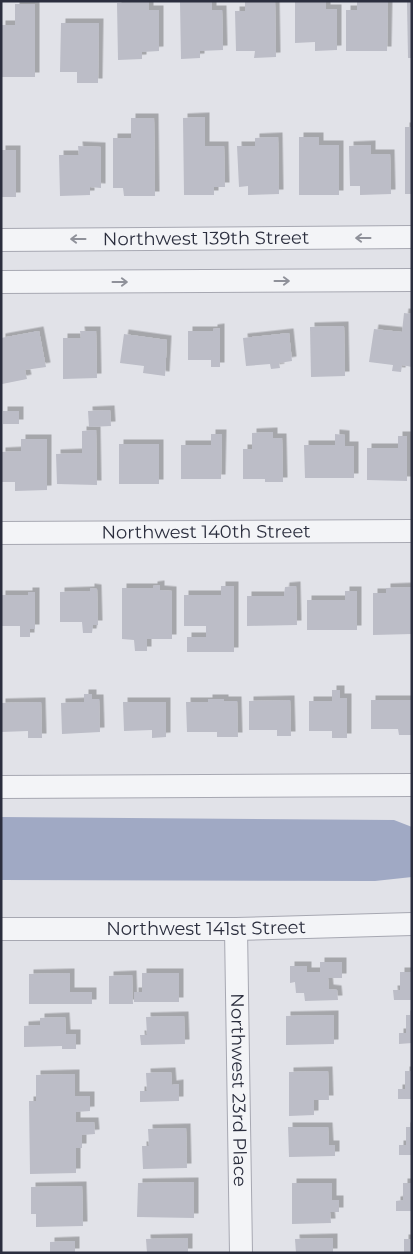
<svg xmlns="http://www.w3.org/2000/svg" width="413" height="1254" viewBox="0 0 413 1254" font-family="Montserrat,sans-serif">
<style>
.water{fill:#a0a9c4}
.building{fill:#bcbdc7;filter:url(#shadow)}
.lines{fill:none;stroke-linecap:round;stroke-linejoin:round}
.minor-casing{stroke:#a7a8b2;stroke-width:24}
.minor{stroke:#f3f4f7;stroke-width:22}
.oneway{stroke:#8f919a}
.labels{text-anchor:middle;stroke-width:4;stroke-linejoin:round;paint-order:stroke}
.street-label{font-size:18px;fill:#2b2e3e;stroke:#f0f1f6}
</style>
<defs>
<filter id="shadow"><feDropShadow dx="4.5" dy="-4.5" stdDeviation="0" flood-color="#0004"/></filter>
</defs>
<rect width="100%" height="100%" fill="#e1e2e8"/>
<polygon class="water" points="1,817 394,820 412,827 412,877 375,881 1,880"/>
<g class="building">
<polygon points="295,1 326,1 326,9 337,9 337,50 315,51 315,42 295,43"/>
<polygon points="149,2 149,10 159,10 159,51 142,52 142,59 118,60 117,3"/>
<polygon points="180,2 212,2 212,10 222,10 223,50 200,51 200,58 181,59"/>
<polygon points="245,2 275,2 276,57 254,58 255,51 236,51 235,11 245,11"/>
<polygon points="357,2 388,2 387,51 346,51 346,10 357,10"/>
<polygon points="407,2 412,2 412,58 408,58"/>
<polygon points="15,4 35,4 35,77 1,77 1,25 15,25"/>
<polygon points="61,23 99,23 98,83 77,83 77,72 60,72"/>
<polygon points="205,117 205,146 224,146 225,187 214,187 214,195 184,195 183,118"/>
<polygon points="131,118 154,118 155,196 124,196 123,188 113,188 113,138 131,138"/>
<rect x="405" y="127" width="7" height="67"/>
<polygon points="278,137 279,194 248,195 248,186 239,187 237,146 255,146 255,138"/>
<polygon points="299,137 319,137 319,145 339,145 339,195 299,195"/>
<polygon points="371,145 371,154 390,154 391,194 360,195 360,186 350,186 349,146"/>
<polygon points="78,146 101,147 101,188 90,187 90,195 60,196 59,155 79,155"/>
<rect x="1" y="150" width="15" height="47"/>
<polygon points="404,313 412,314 412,367 402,365 401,372 392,371 393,365 369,362 374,329 402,332"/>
<polygon points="344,326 345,376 311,377 310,327"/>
<polygon points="220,328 220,367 211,367 211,360 188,360 188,331 213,331 213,329"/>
<polygon points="39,331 46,367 25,370 27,379 2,384 1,338"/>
<polygon points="80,331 96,331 97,378 63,379 63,338 81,338"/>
<polygon points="289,333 292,361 279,363 280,368 271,369 270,364 246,366 243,338"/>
<polygon points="124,334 167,340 165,376 143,373 144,366 120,363"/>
<polygon points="110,410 111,426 89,427 88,411"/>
<rect x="3" y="411" width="16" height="13"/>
<polygon points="96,430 97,485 57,484 56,454 82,453 82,431"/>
<polygon points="273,432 273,438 282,438 283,482 265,482 265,479 243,479 243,449 252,449 252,433"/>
<polygon points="211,434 222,434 221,479 181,479 181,445 211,445"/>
<polygon points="335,434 345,435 345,446 354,446 354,478 305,478 304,445 335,445"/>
<polygon points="398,436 407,436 407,481 367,480 367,448 398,448"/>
<polygon points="21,439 47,439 47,490 15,491 15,482 1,482 1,452 21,451"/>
<rect x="119" y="444" width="40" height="40"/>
<polygon points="160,585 160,590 172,591 172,639 147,639 147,651 135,651 134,640 122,639 122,588 153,588 153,586"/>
<polygon points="221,586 234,586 234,652 187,652 187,637 206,637 206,626 184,626 184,595 221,595"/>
<polygon points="296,586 297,625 247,626 247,596 284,596 285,587"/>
<polygon points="412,587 412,634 373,635 373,593 386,593 386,588"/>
<polygon points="90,588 97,589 98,625 93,625 92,633 83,633 82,622 60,622 60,592 90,591"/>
<polygon points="345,591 357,591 357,630 307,630 307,600 345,600"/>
<polygon points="28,592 35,592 35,629 30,629 30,637 20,637 20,626 1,626 1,595 28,595"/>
<polygon points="332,690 340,690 340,698 347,698 347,738 332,738 332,731 309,731 309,701 332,701"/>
<polygon points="84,694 92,694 92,699 99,699 100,732 62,734 61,703 84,702"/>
<polygon points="208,699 224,699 224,701 237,701 238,737 217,737 217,732 187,732 186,702 208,702"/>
<polygon points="290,700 291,736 277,736 277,730 249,730 249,701"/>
<polygon points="371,700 412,700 412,735 399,735 398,729 371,729"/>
<polygon points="41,702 42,738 28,738 28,731 1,732 1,703"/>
<polygon points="123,702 166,702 166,737 152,738 152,730 124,731"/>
<polygon points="320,962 342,962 342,978 328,978 329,989 337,990 338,1000 305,1001 304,993 296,993 295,982 290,983 290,966 307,966 307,972 320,972"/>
<polygon points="400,972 412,972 412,1000 394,1000 393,990 400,990"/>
<polygon points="70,973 70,992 92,992 92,1004 29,1004 29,974"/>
<polygon points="142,973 179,973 179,1002 134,1002 134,992 142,992"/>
<polygon points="132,975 133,1004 109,1004 109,976"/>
<polygon points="334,1015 334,1044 286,1045 286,1016"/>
<polygon points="406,1015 412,1015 412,1043 399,1044 399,1033 406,1033"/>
<polygon points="184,1016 185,1044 141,1045 140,1035 147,1035 146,1017"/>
<polygon points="65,1017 66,1034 76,1034 76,1049 62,1049 62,1046 24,1047 24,1026 40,1025 40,1018"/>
<polygon points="328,1071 329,1100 314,1100 314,1115 289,1116 289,1072"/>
<polygon points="405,1071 412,1071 412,1099 398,1099 398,1089 405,1089"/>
<polygon points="171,1072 172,1085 179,1084 179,1101 140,1102 140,1091 147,1091 146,1073"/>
<polygon points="75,1074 75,1096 90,1096 90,1111 76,1112 76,1122 94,1122 95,1134 82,1135 82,1148 76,1148 76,1173 30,1174 29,1101 36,1101 36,1075"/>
<polygon points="288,1127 328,1127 329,1145 335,1145 335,1156 289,1157"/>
<polygon points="406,1127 412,1127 412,1155 399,1155 399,1145 406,1145"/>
<polygon points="186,1128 187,1168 143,1169 142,1146 149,1146 148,1129"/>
<polygon points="194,1182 194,1218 137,1217 138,1183"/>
<polygon points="292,1183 332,1183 332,1200 339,1200 339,1212 330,1212 331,1223 292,1224"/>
<polygon points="403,1183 412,1183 412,1211 396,1211 396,1201 403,1200"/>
<polygon points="82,1186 83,1226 36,1227 36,1214 31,1214 31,1187"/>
<polygon points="188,1238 188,1253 147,1253 146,1239"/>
<polygon points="333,1238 333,1253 296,1253 295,1239"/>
<rect x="404" y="1239" width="8" height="14"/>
<polygon points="75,1241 75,1253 50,1253 50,1242"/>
</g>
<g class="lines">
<defs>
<g id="minor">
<path id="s1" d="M1,240l411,-3"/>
<polyline points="1,282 412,280"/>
<path id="s2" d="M1,533l411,-2"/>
<polyline points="1,787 412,785"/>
<path id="s3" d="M1,929h235l176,-5"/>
<path id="s4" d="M236,929l5,324"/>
</g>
</defs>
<use href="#minor" class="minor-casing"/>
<use href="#minor" class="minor"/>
</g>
<defs><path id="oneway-shaft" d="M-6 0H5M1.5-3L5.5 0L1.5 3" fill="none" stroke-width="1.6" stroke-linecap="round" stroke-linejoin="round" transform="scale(1.25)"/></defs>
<g class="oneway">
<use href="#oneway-shaft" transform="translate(363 238) rotate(180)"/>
<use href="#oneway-shaft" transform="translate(78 239) rotate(180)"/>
<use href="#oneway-shaft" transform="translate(282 281)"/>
<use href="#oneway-shaft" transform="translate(120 282)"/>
</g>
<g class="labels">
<g class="street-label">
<text dy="6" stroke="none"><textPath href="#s1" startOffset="205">Northwest 139th Street</textPath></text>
<text dy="6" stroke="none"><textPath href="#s2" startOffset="205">Northwest 140th Street</textPath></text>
<text dy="6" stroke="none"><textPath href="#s3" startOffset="205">Northwest 141st Street</textPath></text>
<text dy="6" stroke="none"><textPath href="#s4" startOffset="161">Northwest 23rd Place</textPath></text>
</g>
</g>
<rect width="413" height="1254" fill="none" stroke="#2b2e3e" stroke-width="5"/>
</svg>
